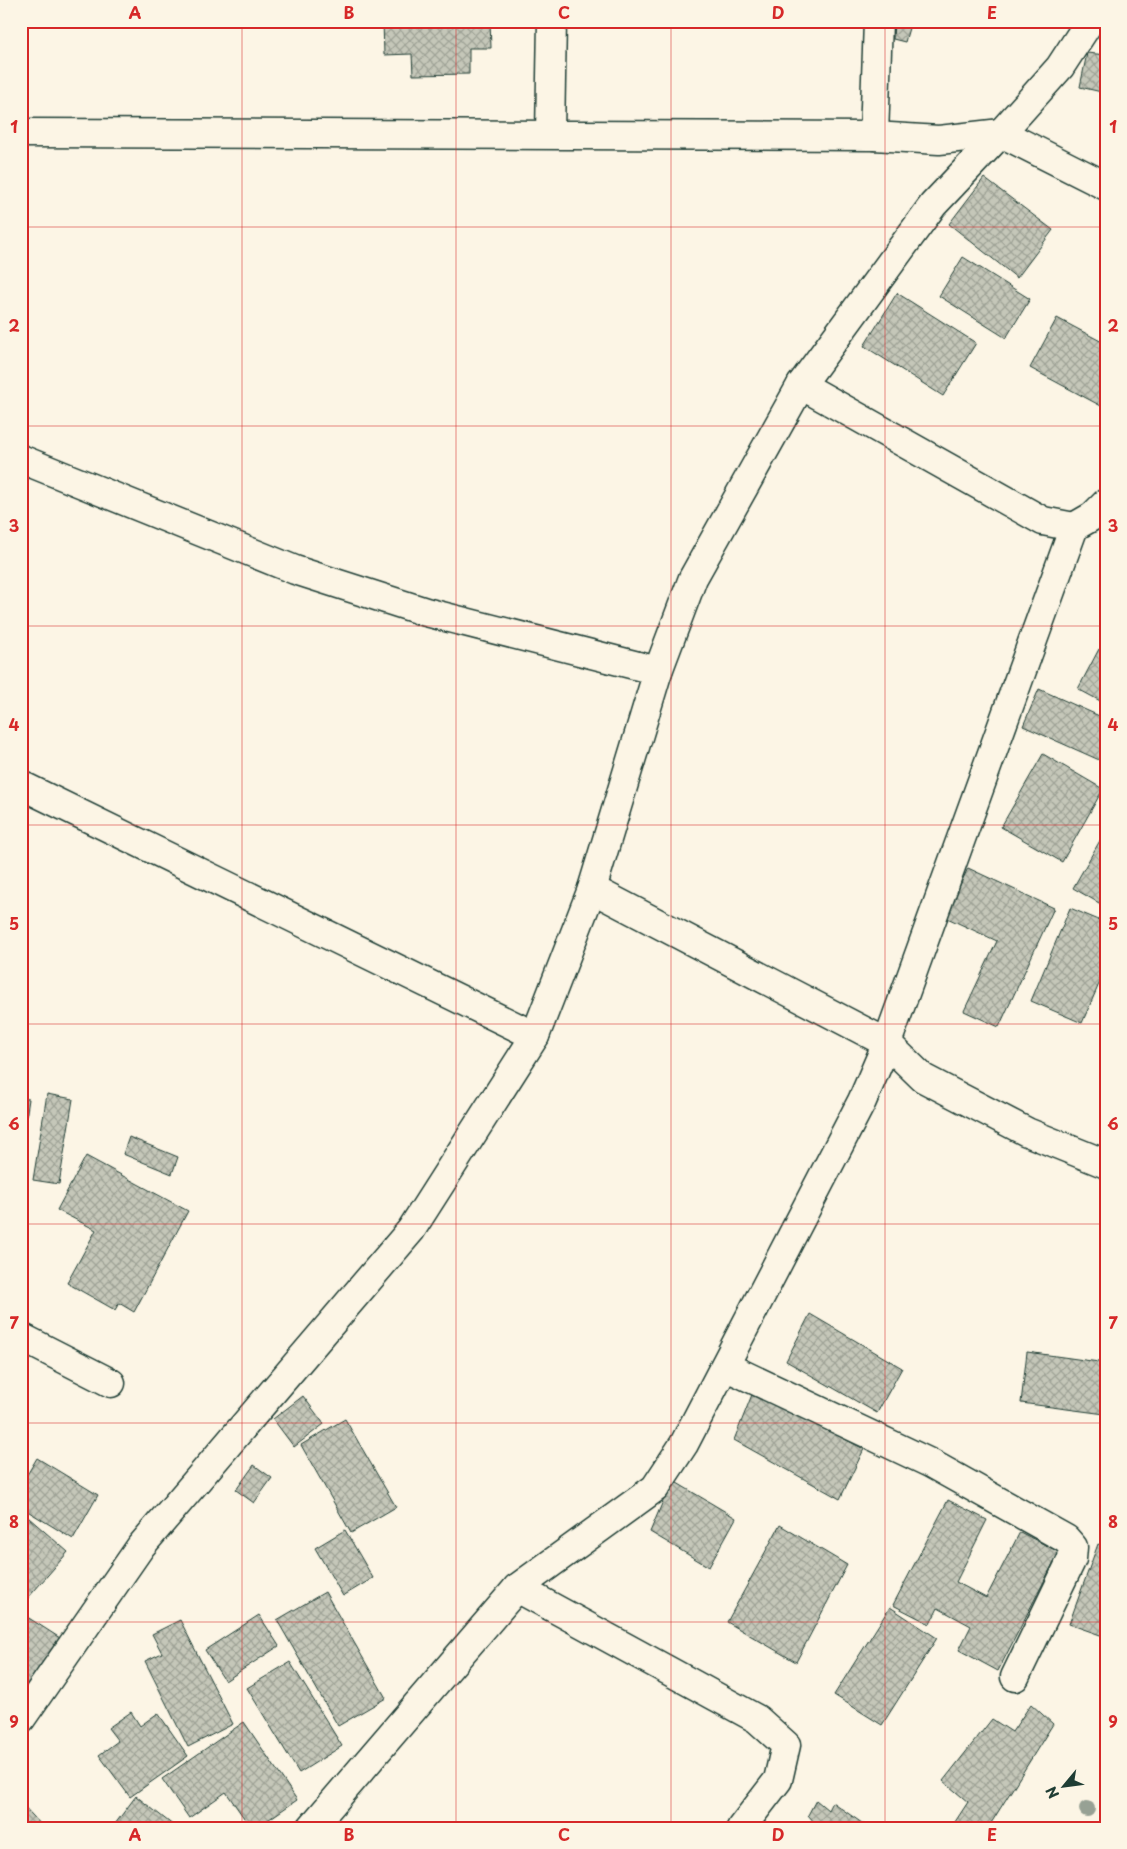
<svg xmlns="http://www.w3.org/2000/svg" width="1127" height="1849" viewBox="0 0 1127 1849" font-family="'Playpen Sans',sans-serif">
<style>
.building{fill:url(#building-cross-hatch);stroke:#1f3d34}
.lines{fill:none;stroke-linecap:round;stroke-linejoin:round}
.minor-casing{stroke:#1f3d34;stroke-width:31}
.minor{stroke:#fcf5e5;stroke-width:28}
.tree{fill:#97a194}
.grid{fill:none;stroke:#d62828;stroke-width:1;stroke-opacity:0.55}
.neatline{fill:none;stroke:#d62828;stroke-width:2}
.grid-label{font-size:16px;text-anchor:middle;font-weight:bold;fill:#d62828}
</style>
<defs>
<pattern id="building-cross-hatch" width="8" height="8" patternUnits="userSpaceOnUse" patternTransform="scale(1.25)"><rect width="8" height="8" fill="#c5c7b9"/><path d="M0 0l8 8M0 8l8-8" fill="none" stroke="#9fa397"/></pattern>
</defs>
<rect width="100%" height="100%" fill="#fcf5e5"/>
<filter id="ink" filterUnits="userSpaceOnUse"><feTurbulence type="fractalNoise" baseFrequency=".02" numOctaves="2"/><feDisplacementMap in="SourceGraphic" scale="10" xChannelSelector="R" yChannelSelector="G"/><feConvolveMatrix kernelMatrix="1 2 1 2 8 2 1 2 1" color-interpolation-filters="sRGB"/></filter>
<g filter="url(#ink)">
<g class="building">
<polygon points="383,21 490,21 491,48 469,48 469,74 413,75 412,54 384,55"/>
<polygon points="894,21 911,21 905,42 893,39"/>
<polygon points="1087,53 1106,55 1106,93 1080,87"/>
<polygon points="984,178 1053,230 1017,278 949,224"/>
<polygon points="963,257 1030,299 1006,338 939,296"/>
<polygon points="897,293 976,343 943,396 864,346"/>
<polygon points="1057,318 1106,344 1106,402 1103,407 1030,368"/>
<polygon points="1099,649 1106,653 1106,704 1078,689"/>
<polygon points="1039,689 1106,719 1106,763 1023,726"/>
<polygon points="1043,754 1103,789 1062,862 1001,827"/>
<polygon points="1106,830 1106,907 1073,888"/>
<polygon points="968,868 1054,908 999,1027 964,1011 997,941 945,917"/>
<polygon points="1070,908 1106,923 1106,968 1082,1023 1031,1001"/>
<polygon points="47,1094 73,1099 59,1184 33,1180"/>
<polygon points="21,1098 29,1099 21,1152"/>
<polygon points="129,1137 178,1157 172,1174 123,1154"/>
<polygon points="86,1156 188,1211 134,1312 119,1303 115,1310 67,1283 96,1230 57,1210"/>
<polygon points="21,1159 27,1160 21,1181"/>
<polygon points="810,1314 902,1368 877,1413 786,1361"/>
<polygon points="1027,1352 1106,1363 1105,1414 1021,1403"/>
<polygon points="753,1392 864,1449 840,1499 734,1440"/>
<polygon points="303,1396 324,1424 294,1447 273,1419"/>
<polygon points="345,1419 396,1507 351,1533 301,1445"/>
<polygon points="37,1458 98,1495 73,1539 21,1507 21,1485"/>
<polygon points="254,1465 272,1478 254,1503 236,1490"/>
<polygon points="672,1480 736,1518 709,1567 650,1532"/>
<polygon points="948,1500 987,1520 956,1582 986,1598 1020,1532 1059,1552 998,1671 959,1650 971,1626 938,1608 930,1624 893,1605"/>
<polygon points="21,1511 68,1552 21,1606"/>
<polygon points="780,1525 847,1565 796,1662 727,1622"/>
<polygon points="345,1530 373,1578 343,1596 315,1548"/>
<polygon points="1098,1544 1106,1547 1106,1637 1069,1624"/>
<polygon points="325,1592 386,1698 338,1726 277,1620"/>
<polygon points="890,1607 937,1638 882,1725 834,1695"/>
<polygon points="21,1613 60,1638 21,1700"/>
<polygon points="259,1615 279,1646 225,1681 205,1650"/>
<polygon points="180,1620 233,1724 188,1747 145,1661 162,1653 152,1634"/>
<polygon points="290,1662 342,1746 299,1773 247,1688"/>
<polygon points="1031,1704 1053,1724 988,1828 951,1828 968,1802 943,1781 992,1719 1012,1732"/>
<polygon points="131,1712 140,1726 158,1713 188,1756 130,1797 99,1755 118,1741 108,1728"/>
<polygon points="244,1722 297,1800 256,1828 251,1828 226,1792 189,1818 162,1779"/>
<polygon points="136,1796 174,1826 173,1828 112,1828"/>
<polygon points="816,1800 828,1810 832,1802 869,1828 811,1828 814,1822 808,1815"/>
<polygon points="21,1803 44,1828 21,1828"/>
</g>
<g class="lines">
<defs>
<g id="minor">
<polyline points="21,133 874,136 939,140 1001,133 1106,186"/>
<polyline points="550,134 552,21"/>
<polyline points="874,136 878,21"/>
<polyline points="801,385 1043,521 1074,527"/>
<polyline points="21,459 295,570 426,612 658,671"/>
<polyline points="21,785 535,1036"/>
<polyline points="592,889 887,1043 923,1078 1027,1132 1106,1164"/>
<polyline points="21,1337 111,1383"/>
<polyline points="725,1366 930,1463 1066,1539 1073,1547 1072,1559 1015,1677"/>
<polyline points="517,1588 757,1719 786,1745 778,1780 741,1828"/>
<polyline points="21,1719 141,1546 411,1230 535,1036 592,889 658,671 693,578 801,385 933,205 1001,133 1060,67 1090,21"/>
<polyline points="311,1828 517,1588 655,1488 684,1444 862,1101 887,1043 1074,527 1093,516 1106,503"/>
</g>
</defs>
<use href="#minor" class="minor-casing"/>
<use href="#minor" class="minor"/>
</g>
<circle class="tree" cx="1087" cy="1809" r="8"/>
</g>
<path class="grid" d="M242,21v1807M456,21v1807M671,21v1807M885,21v1807M21,227h1085M21,426h1085M21,626h1085M21,825h1085M21,1024h1085M21,1224h1085M21,1423h1085M21,1622h1085"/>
<rect width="1127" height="1849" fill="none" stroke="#fcf5e5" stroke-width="55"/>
<g transform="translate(1064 1786) rotate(241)" stroke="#fcf5e5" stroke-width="4" paint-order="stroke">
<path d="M0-4L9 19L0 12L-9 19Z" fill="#1f3d34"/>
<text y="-8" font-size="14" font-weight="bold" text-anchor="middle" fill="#1f3d34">N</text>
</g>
<rect x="28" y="28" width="1072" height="1794" class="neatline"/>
<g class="grid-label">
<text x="135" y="19">A</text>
<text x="349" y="19">B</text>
<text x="564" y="19">C</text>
<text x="778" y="19">D</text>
<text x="992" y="19">E</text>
<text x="14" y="133">1</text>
<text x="1113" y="133">1</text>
<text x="14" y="332">2</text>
<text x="1113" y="332">2</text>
<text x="14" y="532">3</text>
<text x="1113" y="532">3</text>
<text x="14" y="731">4</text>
<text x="1113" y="731">4</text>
<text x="14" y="930">5</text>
<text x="1113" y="930">5</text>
<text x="14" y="1130">6</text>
<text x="1113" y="1130">6</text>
<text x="14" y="1329">7</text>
<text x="1113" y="1329">7</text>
<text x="14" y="1528">8</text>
<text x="1113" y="1528">8</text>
<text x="14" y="1728">9</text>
<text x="1113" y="1728">9</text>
<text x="135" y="1841">A</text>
<text x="349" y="1841">B</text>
<text x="564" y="1841">C</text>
<text x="778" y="1841">D</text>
<text x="992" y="1841">E</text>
</g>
</svg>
